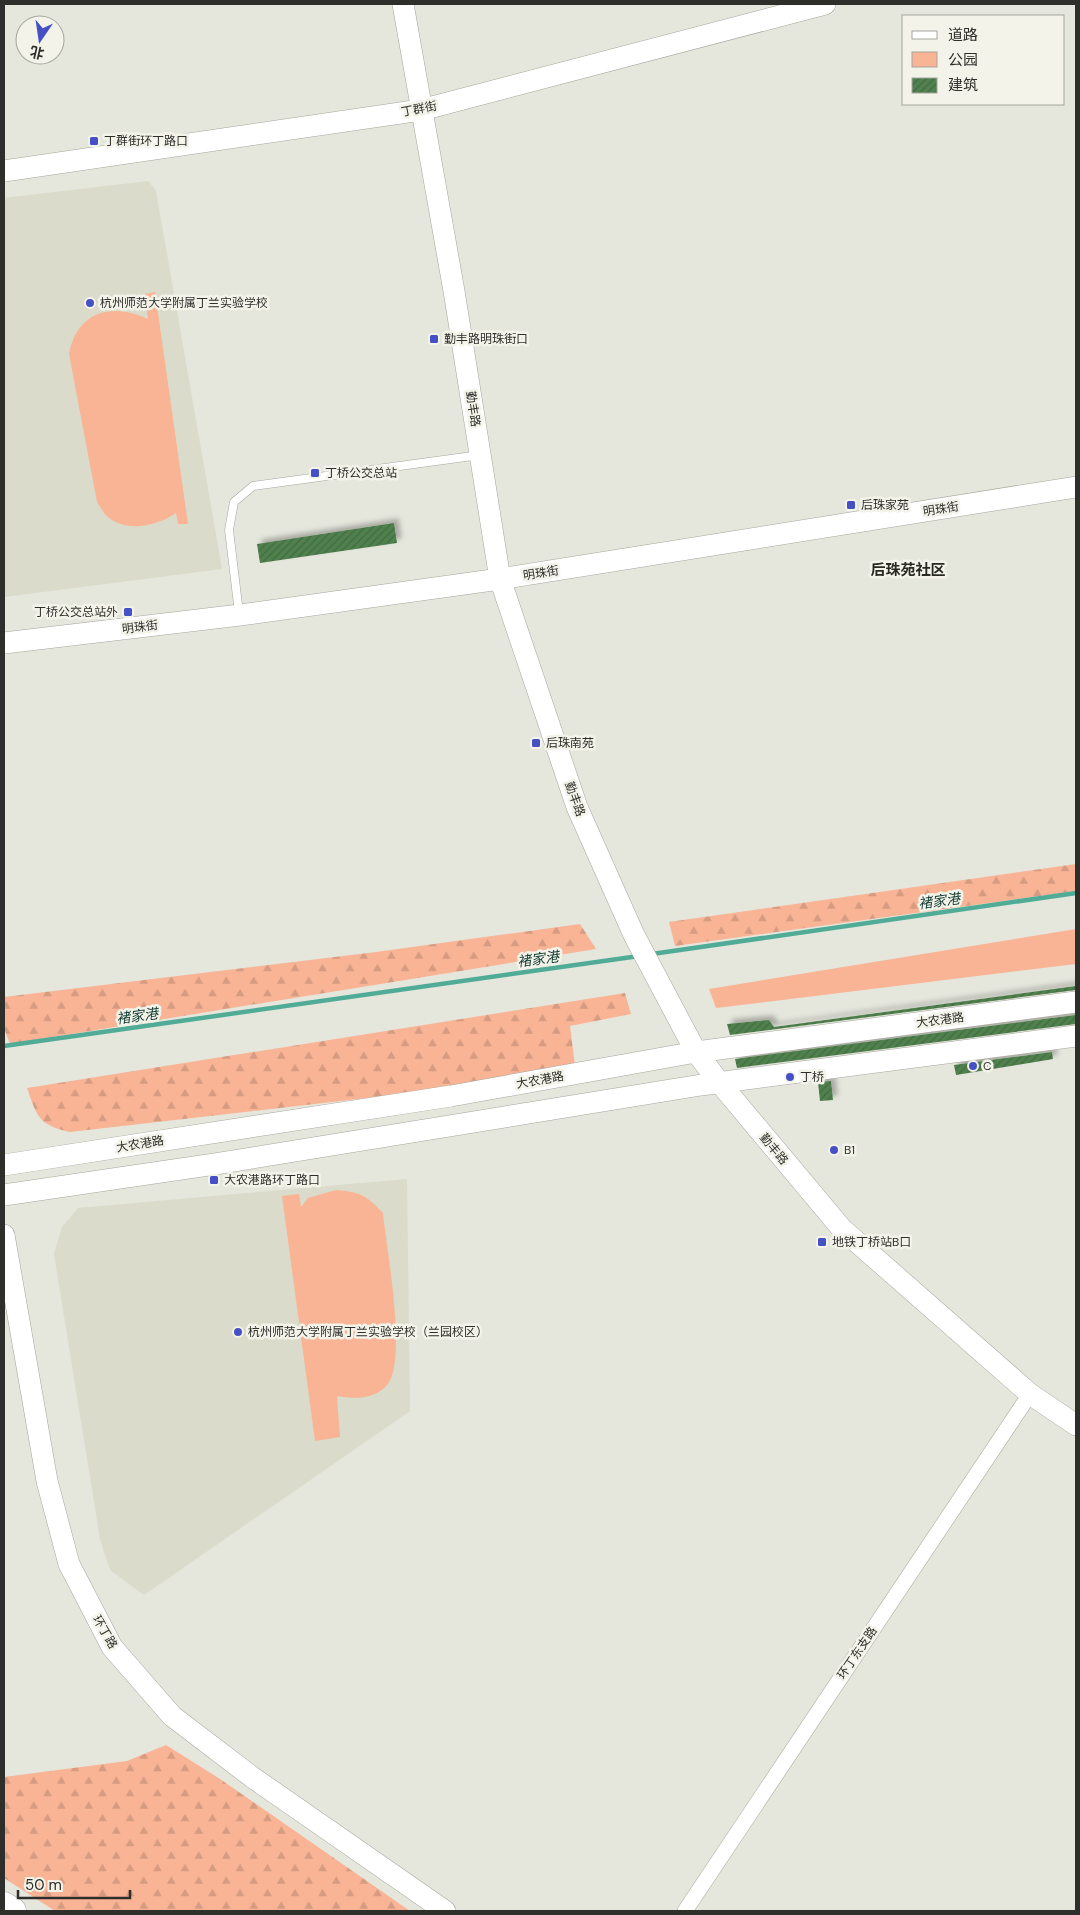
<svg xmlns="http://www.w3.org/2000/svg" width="1080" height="1915" viewBox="0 0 1080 1915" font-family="'DM Sans','Noto Sans SC',sans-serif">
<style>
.built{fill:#dadbca}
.green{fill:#f9b495}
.forest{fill:url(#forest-firs)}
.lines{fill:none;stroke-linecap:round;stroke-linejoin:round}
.stream{stroke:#50ac97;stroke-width:4.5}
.building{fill:url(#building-hatch);filter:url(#shadow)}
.lane-casing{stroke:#a5a69c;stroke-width:9}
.street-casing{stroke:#a5a69c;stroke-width:16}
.secondary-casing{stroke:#a5a69c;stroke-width:22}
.highway-casing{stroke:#a5a69c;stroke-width:29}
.lane{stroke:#fff;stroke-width:8}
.street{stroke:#fff;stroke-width:15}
.secondary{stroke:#fff;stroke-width:21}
.highway{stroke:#fff;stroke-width:28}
.poi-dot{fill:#4650c5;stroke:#f3f3e9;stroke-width:2}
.labels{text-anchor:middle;stroke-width:5;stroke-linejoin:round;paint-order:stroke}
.street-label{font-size:12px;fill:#2e2f2b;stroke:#f3f3e9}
.poi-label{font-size:12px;fill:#2e2f2b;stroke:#f3f3e9;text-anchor:start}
.water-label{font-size:14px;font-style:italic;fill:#123c33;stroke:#f3f3e9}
.quarter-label{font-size:15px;font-weight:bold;fill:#292a22;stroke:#f3f3e9}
</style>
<defs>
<pattern id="forest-firs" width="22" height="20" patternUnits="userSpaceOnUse" patternTransform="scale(1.25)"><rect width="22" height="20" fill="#f9b495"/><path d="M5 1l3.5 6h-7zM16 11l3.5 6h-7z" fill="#d69b81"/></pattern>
<pattern id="building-hatch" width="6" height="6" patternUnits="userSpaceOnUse" patternTransform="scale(1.25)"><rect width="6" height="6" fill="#50814e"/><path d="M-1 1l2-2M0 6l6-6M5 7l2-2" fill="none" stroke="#436a41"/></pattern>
<filter id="shadow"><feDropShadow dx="4.5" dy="-4.5" stdDeviation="2.5" flood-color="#0004"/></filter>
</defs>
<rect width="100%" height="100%" fill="#e5e6dc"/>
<g class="built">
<polygon points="148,181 156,191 222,569 4,597 4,198"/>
<polygon points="407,1179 410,1411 144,1595 110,1570 100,1539 54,1254 62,1227 78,1208"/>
</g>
<g class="green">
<path d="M155,292l33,232h-10l-2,-11c-18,12 -47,20 -67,5 -5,-4 -9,-11 -12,-16l-28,-148c8,-43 43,-52 79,-35l-3,-25z"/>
<polygon points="1076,929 1076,964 716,1008 709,989"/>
<path d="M336,1190c24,2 30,5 47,23 3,33 25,148 4,172 -13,15 -33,14 -50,11l3,41 -25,4 -33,-245 17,-2 2,13 7,-9z"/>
</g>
<g class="forest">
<polygon points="1076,864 1076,891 675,946 669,922"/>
<polygon points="580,924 596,949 10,1044 4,1028 4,997 376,952"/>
<path d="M625,993l6,21 -61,12 6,48 -506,58c-32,-7 -33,-16 -43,-44z"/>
<polygon points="166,1745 220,1779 410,1911 55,1911 4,1878 4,1777 127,1761"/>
</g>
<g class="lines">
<g class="stream">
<polyline points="652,954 1076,893"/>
<polyline points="4,1046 639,956"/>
</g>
</g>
<g class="building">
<polygon points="394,523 397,543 260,563 257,544"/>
<polygon points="1076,986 1076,990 730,1035 727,1024 769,1020 774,1027"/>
<polygon points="1076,1015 1076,1024 737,1068 735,1059"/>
<polygon points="1052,1052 1053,1059 956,1075 954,1065"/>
<polygon points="831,1081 833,1100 820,1101 818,1082"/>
</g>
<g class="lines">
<defs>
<polyline id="lane" points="239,613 229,530 234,502 253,486 480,455"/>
<polyline id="street" points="685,1911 1030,1394"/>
<g id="secondary">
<polyline points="403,4 454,291 500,579 577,807 634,935 696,1052 719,1082 842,1229 1030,1394 1076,1425"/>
<polyline points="4,171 421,110 825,4"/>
<polyline points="4,643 240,615 500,579 1076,487"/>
<polyline points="4,1165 451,1096 696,1052 1076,1002"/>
<polyline points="4,1195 215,1164 701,1085 1076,1036"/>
<polyline points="4,1235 47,1481 69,1564 112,1647 172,1716 252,1777 445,1911"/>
</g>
<polyline id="highway" points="4,1906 12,1911"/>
</defs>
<use href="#lane" class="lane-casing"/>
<use href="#street" class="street-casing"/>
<use href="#secondary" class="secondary-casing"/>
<use href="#highway" class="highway-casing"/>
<use href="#lane" class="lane"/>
<use href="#street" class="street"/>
<use href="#secondary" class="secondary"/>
<use href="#highway" class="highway"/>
</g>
<g class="poi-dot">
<rect x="89" y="136" width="10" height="10" rx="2.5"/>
<circle cx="90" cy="303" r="5"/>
<rect x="429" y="334" width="10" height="10" rx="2.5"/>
<rect x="310" y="468" width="10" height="10" rx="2.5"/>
<rect x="846" y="500" width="10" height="10" rx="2.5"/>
<rect x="123" y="607" width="10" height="10" rx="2.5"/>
<rect x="531" y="738" width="10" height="10" rx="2.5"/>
<circle cx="973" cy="1066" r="5"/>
<circle cx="790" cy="1077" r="5"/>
<circle cx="834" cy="1150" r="5"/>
<rect x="209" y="1175" width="10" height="10" rx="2.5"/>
<rect x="817" y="1237" width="10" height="10" rx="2.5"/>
<circle cx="238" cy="1332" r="5"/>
</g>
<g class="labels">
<g class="street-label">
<text transform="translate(419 109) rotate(-11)" y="4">丁群街</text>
<text transform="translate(473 409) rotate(81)" y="4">勤丰路</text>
<text transform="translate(941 509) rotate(-9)" y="4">明珠街</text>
<text transform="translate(541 573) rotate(-9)" y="4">明珠街</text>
<text transform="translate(140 627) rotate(-7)" y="4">明珠街</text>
<text transform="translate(575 799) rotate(70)" y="4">勤丰路</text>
<text transform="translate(940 1020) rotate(-7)" y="4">大农港路</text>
<text transform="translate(540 1080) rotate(-10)" y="4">大农港路</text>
<text transform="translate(140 1144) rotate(-9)" y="4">大农港路</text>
<text transform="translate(774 1149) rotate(50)" y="4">勤丰路</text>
<text transform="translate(105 1632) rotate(60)" y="4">环丁路</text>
<text transform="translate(857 1653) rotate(-56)" y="4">环丁东支路</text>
</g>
<g class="poi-label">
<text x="104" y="145">丁群街环丁路口</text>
<text x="100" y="307">杭州师范大学附属丁兰实验学校</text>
<text x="444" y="343">勤丰路明珠街口</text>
<text x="325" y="477">丁桥公交总站</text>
<text x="861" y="509">后珠家苑</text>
<text x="118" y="616" text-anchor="end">丁桥公交总站外</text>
<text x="546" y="747">后珠南苑</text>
<text x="983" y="1070">C</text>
<text x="800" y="1081">丁桥</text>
<text x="844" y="1154">B1</text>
<text x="224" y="1184">大农港路环丁路口</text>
<text x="832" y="1246">地铁丁桥站B口</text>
<text x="248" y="1336">杭州师范大学附属丁兰实验学校（兰园校区）</text>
</g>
<g class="water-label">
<text transform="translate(939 901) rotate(-8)" y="5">褚家港</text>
<text transform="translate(538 959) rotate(-8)" y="5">褚家港</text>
<text transform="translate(137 1016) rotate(-8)" y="5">褚家港</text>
</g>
<g class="quarter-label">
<text x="908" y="575">后珠苑社区</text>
</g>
</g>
<rect width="1080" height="1915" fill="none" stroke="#2e2f2b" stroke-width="10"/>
<rect x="902" y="15" width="162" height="90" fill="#f3f3e9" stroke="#a4a59d"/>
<rect x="912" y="31" width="25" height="8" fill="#ffffff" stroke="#a4a59d"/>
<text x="948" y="40" font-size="15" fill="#2e2f2b">道路</text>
<rect x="912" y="52" width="25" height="15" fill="#f9b495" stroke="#a4a59d"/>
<text x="948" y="65" font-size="15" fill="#2e2f2b">公园</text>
<rect x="912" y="78" width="25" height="15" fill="url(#building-hatch)" stroke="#a4a59d"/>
<text x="948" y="90" font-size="15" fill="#2e2f2b">建筑</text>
<g transform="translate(40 40) rotate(193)"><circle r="24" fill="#f3f3e9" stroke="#a4a59d"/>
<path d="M0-4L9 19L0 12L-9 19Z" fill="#4650c5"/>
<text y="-8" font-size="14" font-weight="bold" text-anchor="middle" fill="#2e2f2b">北</text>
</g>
<path d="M18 1890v8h112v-8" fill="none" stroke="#2e2f2b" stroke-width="2.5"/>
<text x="25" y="1890" font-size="15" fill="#2e2f2b" stroke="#f3f3e9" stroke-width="4" paint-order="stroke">50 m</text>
</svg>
